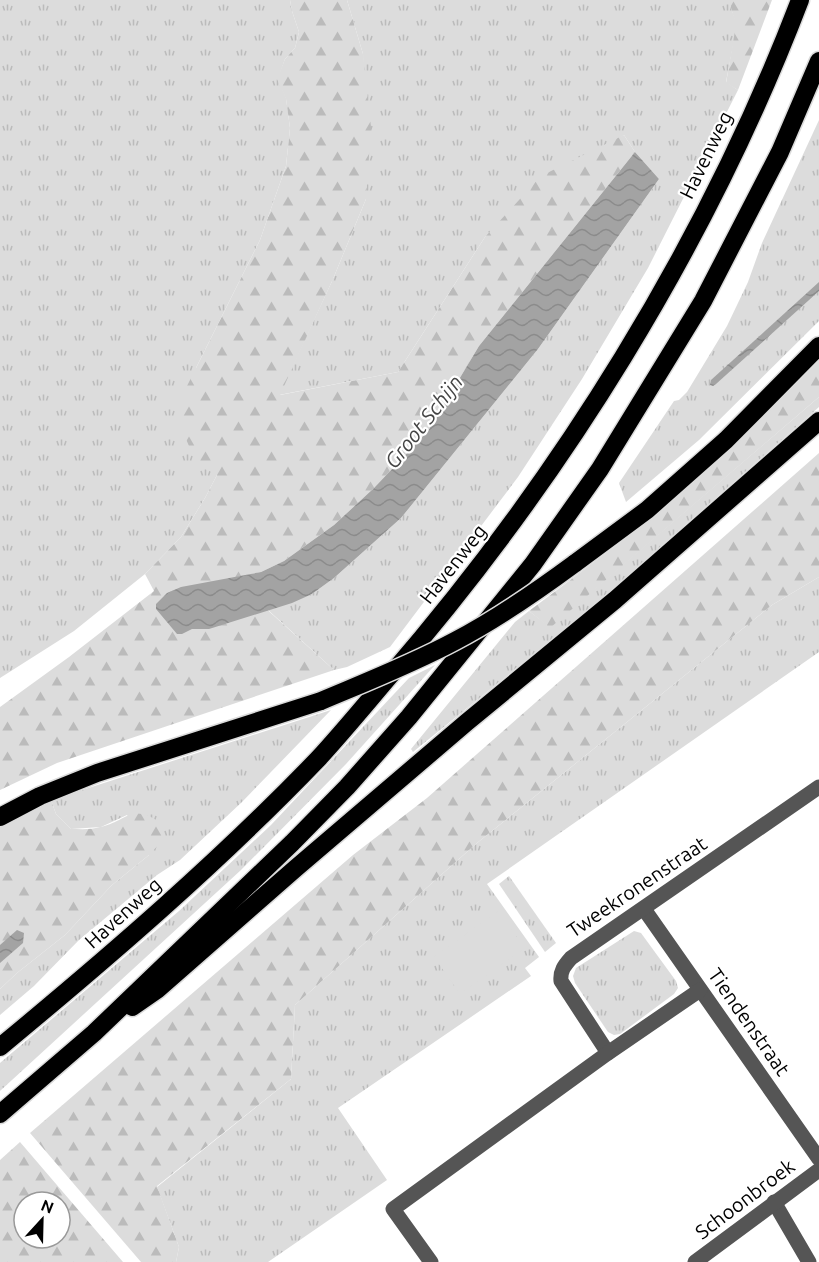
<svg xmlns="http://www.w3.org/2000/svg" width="819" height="1262" viewBox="0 0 819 1262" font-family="Ubuntu,sans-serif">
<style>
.grass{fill:url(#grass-tufts)}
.forest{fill:url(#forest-firs);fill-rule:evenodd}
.garden{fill:#dcdcdc}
.water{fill:url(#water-waves)}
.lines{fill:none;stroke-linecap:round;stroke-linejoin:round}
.highway-casing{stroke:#dbdbdb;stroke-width:21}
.minor{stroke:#555;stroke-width:15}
.highway{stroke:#000;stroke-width:18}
.highway-bridge-casing{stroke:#dbdbdb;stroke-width:21;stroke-linecap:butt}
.highway-bridge{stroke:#000;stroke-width:18}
.labels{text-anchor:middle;stroke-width:4.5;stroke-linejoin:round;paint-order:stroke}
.street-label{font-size:20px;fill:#000;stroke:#fff}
.water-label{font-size:21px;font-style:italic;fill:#444;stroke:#fff}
</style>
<defs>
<pattern id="grass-tufts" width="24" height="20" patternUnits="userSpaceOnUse" patternTransform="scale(1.5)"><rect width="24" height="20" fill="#dcdcdc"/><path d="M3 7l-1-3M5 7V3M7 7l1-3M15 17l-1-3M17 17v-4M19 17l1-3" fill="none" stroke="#bbb"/></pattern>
<pattern id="forest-firs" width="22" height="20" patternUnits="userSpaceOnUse" patternTransform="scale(1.5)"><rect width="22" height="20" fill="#dcdcdc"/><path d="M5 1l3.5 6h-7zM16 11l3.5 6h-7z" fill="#bbb"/></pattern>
<pattern id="water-waves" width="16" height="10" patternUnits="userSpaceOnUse" patternTransform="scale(1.5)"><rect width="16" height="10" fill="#a3a3a3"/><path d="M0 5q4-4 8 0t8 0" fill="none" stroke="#8b8b8b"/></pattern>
</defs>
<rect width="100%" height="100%" fill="#fff"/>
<g class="grass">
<polygon points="0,0 290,0 292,11 299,32 295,48 285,59 278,79 286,98 290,128 286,166 260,240 196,368 217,475 205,498 181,537 145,574 74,631 0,678"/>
<polygon points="347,0 731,0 731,8 737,25 726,82 738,90 648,268 582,379 518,477 390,647 347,667 334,670 268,610 312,594 334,578 401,518 538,349 659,179 635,152 624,135 485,237 398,372 279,395 333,279 366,199 363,54"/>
<polygon points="819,120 819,321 699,440 626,502 619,483 674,401 679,400 687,392 727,326 748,282 762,243"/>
<polygon points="819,397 819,407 600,600 413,752 411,749 515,622 529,611 550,627"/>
<polygon points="819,577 819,652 487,884 539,957 525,968 531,976 338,1108 387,1180 268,1262 176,1262 179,1247 157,1187 291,1079 295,1005 477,843 772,605"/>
<polygon points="435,665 346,764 241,870 0,1091 0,1063 179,911 271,825 409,678"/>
<polygon points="331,710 242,802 180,860 157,875 79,940 34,986 0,1015 0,989 17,973 65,935 112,885 149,855 127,815 101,827 71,829 56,814 51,800"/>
<polygon points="509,876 556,943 545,952 499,884"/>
<polygon points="634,931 641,933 676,981 678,988 674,994 620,1034 614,1035 608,1032 575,983 573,976 576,968"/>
</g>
<g class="forest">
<polygon points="290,0 347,0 363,54 371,127 366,199 333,279 280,395 398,372 485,237 541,176 624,135 635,152 479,346 428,431 374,488 334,525 284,561 261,572 237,577 251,595 334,670 57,763 0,790 0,707 69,657 154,591 145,574 181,537 205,498 217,475 202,467 189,446 179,423 179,402 260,240 286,166 290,128 286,99 277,79 285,59 295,48 299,32 292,11"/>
<polygon points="731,0 772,0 738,90 726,83 736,25 731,8"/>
<polygon points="819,360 819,397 550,628 529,611 630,535 708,467"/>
<polygon points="819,453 819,577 772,605 477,843 295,1005 291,1079 157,1186 179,1247 176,1262 141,1262 30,1133 353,855 427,798"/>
<path d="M51,800l5,14 15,15c9,0 20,1 29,-2 30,-7 30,-25 63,-3l1,15 -15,16 -37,30 -47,50 -48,38 -17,16v-164z"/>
<path d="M20,1142l103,120h-123v-102zM24,1202h36v36h-36z"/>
</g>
<polygon class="garden" points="498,911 525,948 460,994 434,957"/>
<g class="water">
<polygon points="635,152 659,179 538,349 401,518 334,578 312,594 292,603 209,629 192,629 182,634 177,634 156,609 156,604 167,593 181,587 261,572 284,561 334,525 374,488 428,431 479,346"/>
<polygon points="819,282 819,291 716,384 713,386 710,385 711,380"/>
<polygon points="17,930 24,933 23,943 0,963 0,945"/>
</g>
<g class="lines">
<defs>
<g id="highway">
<polyline points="574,564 647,510 726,440 819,346"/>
<polyline points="0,817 40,796 97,773 321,701"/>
<polyline points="132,1007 158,989 296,868 467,722 615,600 819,421"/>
<path d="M0,1047c110,-91 219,-185 318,-288 24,-26 47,-54 70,-81 172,-198 318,-432 412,-678"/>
<polyline points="0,1114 94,1033 292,843 347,787 409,717 533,564 600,469 703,301 780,152 819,61"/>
</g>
</defs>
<use href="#highway" class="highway-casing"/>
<g class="minor">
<polyline points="644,909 819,1159"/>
<path d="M608,1053l-47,-72c-1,-10 3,-15 10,-23l248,-171"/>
<polyline points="774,1202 809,1262"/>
<polyline points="431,1262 393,1209 608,1053 700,990"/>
<polyline points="695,1262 819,1170"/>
</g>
<use href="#highway" class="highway"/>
<defs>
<path id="highway-bridge" d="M321,701c45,-19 91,-37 134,-60 42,-22 81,-49 119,-77"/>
</defs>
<use href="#highway-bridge" class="highway-bridge-casing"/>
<use href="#highway-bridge" class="highway-bridge"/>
</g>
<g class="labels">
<g class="street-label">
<text transform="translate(706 155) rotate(-64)" y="7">Havenweg</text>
<text transform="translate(453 564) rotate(-52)" y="7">Havenweg</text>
<text transform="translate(637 887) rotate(-34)" y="7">Tweekronenstraat</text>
<text transform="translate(123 913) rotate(-42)" y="7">Havenweg</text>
<text transform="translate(749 1022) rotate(55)" y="7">Tiendenstraat</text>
<text transform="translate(745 1199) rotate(-37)" y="7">Schoonbroek</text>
</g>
<g class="water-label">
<text transform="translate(424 422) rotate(-52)" y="7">Groot Schijn</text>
</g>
</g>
<g transform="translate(42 1220) rotate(22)"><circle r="28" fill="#ffffff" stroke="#999999" stroke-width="1.5"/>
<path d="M0-4.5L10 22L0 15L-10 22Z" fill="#000000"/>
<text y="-9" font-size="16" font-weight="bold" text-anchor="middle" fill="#000000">N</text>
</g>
</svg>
